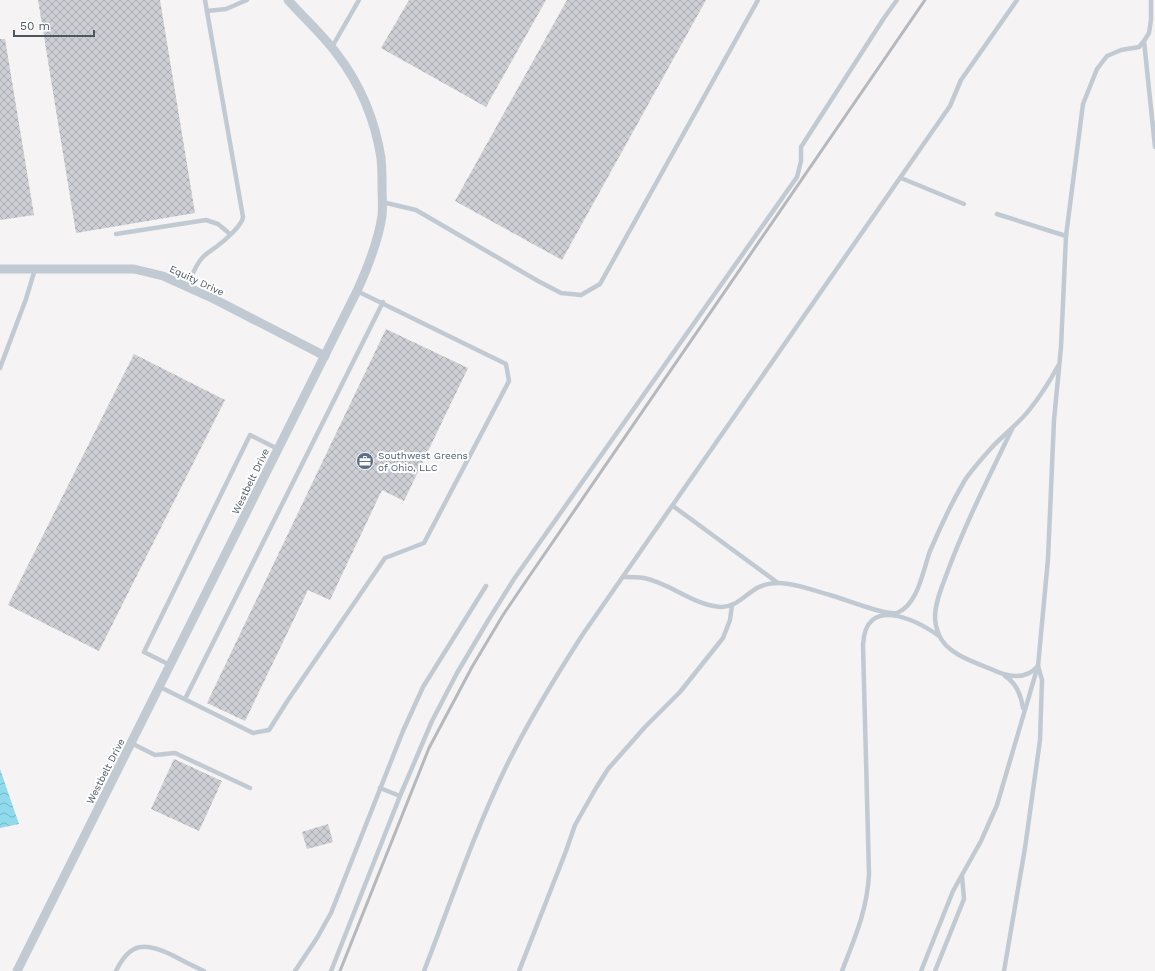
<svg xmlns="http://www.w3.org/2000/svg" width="1155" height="971" viewBox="0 0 1155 971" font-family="'Work Sans',sans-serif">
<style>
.water{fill:url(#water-waves)}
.building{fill:url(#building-cross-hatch)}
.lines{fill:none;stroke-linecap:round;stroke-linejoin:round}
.service{stroke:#c1cad2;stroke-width:4.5}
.minor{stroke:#c1cad2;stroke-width:9}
.rail{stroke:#b5b8bd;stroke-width:3}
.labels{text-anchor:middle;stroke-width:4;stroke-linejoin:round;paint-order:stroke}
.street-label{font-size:10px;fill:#4a5661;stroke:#fff}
.service-label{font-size:10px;fill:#4e5e75;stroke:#fff;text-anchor:start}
</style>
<defs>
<pattern id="water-waves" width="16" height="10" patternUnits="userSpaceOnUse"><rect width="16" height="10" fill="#90daee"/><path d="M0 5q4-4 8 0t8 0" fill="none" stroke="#78b4c4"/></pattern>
<pattern id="building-cross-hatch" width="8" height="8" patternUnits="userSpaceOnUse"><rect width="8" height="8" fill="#cdcfd5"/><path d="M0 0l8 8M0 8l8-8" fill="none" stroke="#a8abb0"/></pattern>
</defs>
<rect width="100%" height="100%" fill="#f5f3f3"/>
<polygon class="water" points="0,769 19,824 0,828"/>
<g class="building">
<polygon points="38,0 160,0 195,213 76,233"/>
<polygon points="409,0 546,0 486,107 381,48"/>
<polygon points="567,0 706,0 562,260 455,201"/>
<polygon points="0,39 5,39 34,215 0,220"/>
<polygon points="386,329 468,368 404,501 382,490 330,600 308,590 245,721 207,703"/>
<polygon points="134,354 225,400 99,651 8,605"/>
<polygon points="174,759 222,781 199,831 151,809"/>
<polygon points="328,824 333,842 307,849 302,832"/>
</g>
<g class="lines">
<g class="service">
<polyline points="207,11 226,9 247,0"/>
<polyline points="1144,41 1155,147"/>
<polyline points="332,47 359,0"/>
<polyline points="901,178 964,204"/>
<polyline points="382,202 416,210 538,281 561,293 581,295 600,284 758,0"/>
<polyline points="997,214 1066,236"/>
<polyline points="116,234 206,220 218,224 230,234"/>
<path d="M187,287c5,-11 8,-22 16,-30 4,-4 9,-7 13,-10 7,-5 26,-21 27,-30l-38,-217"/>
<polyline points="0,368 26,299 35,269"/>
<path d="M1012,429c-23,48 -47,95 -65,144 -5,14 -12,29 -12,44 0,5 2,13 4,18 8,19 35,27 52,34 16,8 34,12 47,-3"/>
<polyline points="673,506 778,583"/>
<path d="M623,577c6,0 14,0 21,1 26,5 49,27 76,29 15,1 25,-12 37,-19 22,-12 51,1 73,7 14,4 56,21 67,18 21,-8 26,-43 33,-62 5,-11 10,-23 15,-33 6,-13 13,-26 20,-38 8,-12 19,-24 29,-35 12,-12 26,-23 36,-36 11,-14 20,-28 28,-43"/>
<polyline points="170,665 144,652 250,435 278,449"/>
<path d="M1005,676c12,7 16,20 18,32"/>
<polyline points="160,687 253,733 269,730 288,700 385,558 424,543 509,381 506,364 357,291"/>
<polyline points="185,699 383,302"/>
<polyline points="131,743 155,755 175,753 250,788"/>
<polyline points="380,788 400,796"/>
<path d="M116,971c14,-29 29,-29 56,-16 11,6 21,11 32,16"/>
<polyline points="295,971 317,938 331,913 403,731 423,687 486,586"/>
<polyline points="331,971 400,796 432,721 457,673 489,619 514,579 797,177 801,161 801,147 884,18 897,0"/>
<path d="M424,971c26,-67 49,-135 80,-200 23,-48 50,-92 79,-137l367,-528 11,-26 56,-80"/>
<polyline points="519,971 566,851 575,825 596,788 608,769 645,727 680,692 723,638 730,620 732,605"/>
<path d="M842,971c13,-34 25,-60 27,-97l-6,-229c2,-50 52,-26 76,-9"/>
<polyline points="921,971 953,891 981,841 997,805 1037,669"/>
<polyline points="935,971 964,899 962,876"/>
<polyline points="1004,971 1025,848 1040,740 1042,680 1038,666 1048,559 1054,420 1061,347 1066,236 1083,104 1097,69 1107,56 1121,50 1139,47 1144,41 1149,33 1151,20 1151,0"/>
</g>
<g class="minor">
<polyline points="0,269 134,269 163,276 214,299 325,356"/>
<path d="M17,971l340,-680c11,-24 21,-49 25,-75 1,-10 0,-20 0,-30 0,-9 0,-19 -1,-28 -6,-38 -21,-74 -44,-104 -15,-20 -33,-36 -49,-54"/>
</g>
<polyline class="rail" points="340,971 429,748 472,667 503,615 526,581 925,0"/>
</g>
<defs>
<symbol id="office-disc" viewBox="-11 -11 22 22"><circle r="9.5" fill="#5c6f8a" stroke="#fff"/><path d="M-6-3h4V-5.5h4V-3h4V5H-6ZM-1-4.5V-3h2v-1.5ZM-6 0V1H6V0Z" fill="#fff"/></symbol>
</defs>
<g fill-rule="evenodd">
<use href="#office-disc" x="355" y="451" width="20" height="20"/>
</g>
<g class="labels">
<g class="street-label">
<text transform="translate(197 280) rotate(25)" y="4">Equity Drive</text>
<text transform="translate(250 481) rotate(-64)" y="4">Westbelt Drive</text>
<text transform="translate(105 771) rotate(-63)" y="4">Westbelt Drive</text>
</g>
<g class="service-label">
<text x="378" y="459">Southwest Greens<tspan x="378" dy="12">of Ohio, LLC</tspan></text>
</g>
</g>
<path d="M14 30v6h80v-6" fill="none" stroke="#4a5661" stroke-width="2"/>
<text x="20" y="30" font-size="12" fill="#4a5661" stroke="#ffffff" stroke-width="3" paint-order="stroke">50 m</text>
</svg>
